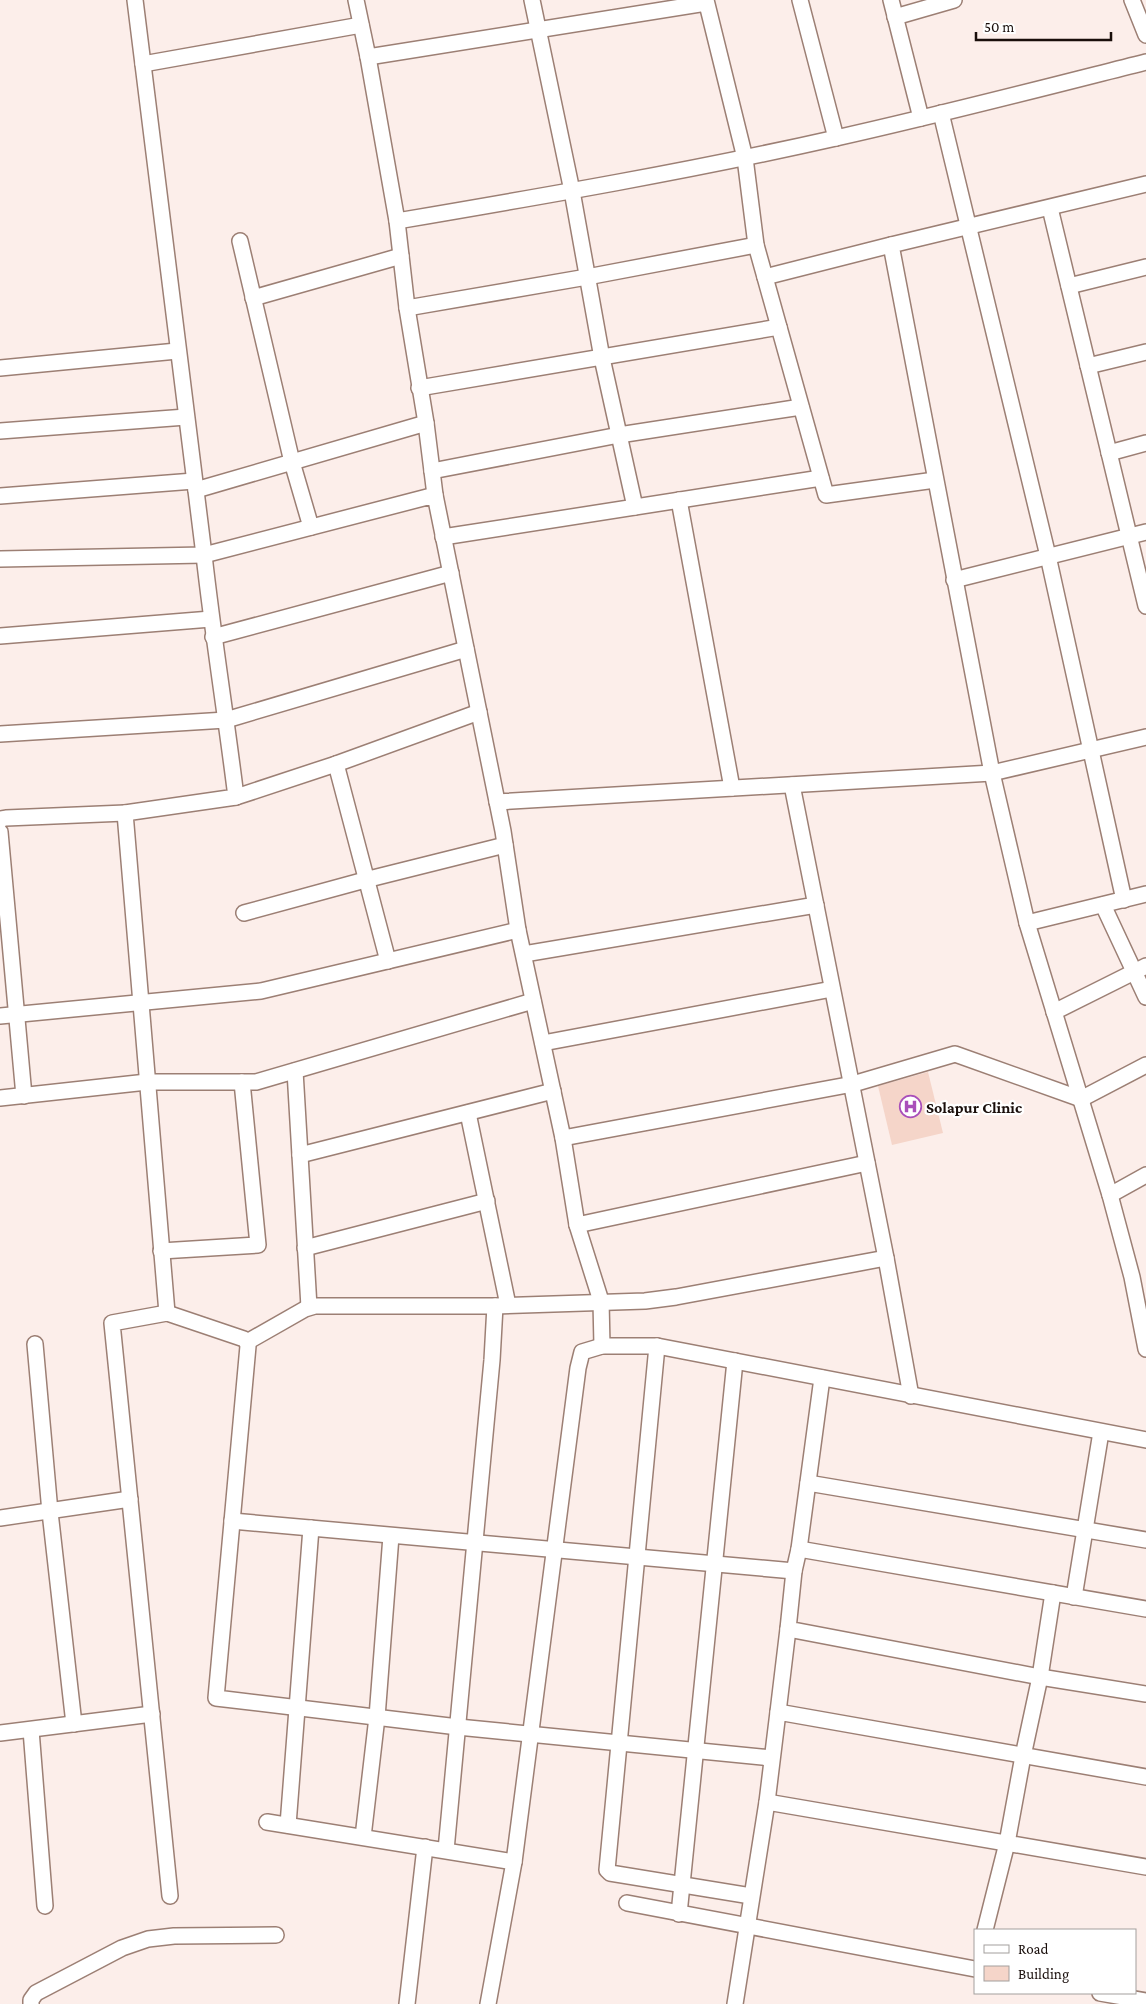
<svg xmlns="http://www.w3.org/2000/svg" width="1146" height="2004" viewBox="0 0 1146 2004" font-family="'Crimson Pro',serif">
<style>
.building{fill:#f5d5c9}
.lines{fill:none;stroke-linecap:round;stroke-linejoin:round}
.street-casing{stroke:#9c7f74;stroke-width:18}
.street{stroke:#fff;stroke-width:15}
.labels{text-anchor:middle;stroke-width:4.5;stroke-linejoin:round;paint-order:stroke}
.poi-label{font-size:16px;font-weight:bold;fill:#190e0b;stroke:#fff;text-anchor:start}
</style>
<rect width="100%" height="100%" fill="#fceeea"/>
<polygon class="building" points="928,1072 943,1133 892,1145 878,1086"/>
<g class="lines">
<defs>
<g id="street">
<path d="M135,0l69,555c9,81 22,161 32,242l-111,16 42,500"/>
<polyline points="356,0 368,57 397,221 407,308 426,423"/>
<polyline points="532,0 572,191 602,358 635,507"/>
<polyline points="706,0 745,158 756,245 826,495 935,480"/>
<polyline points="800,0 836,138"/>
<polyline points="891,0 921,118"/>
<polyline points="1132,0 1146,35"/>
<polyline points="895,17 954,0"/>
<polyline points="368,57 706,3"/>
<polyline points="143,64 361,25"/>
<polyline points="941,113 1048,556 1124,900"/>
<polyline points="1146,184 891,245 992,773 1027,923 1110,1195 1132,1277 1146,1349"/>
<polyline points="1050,208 1146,606"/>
<path d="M397,221c147,-25 293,-50 439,-83 103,-23 207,-50 310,-76"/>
<polyline points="240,241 292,462 311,527"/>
<polyline points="765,277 891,245"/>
<polyline points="1069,286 1146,267"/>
<polyline points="253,298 401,256"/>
<polyline points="407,308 587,277 756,245"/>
<polyline points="1088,366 1146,352"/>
<polyline points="0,368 177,351"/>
<polyline points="419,388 779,327"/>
<polyline points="0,431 186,417"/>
<polyline points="1109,453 1146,443"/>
<polyline points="432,471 619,435 801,407"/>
<polyline points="196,490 426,423 435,495"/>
<polyline points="0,496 194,481"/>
<polyline points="679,500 732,788"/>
<polyline points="443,537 821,478"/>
<polyline points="0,559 204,555 435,495 503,831 518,930 563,1138 577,1225 601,1301 602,1346"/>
<polyline points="954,580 1146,532"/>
<polyline points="0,636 211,619"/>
<polyline points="213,637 451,573"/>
<polyline points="0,734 226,720 466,649"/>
<polyline points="336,764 388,961"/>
<polyline points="792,785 886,1258 911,1396"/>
<polyline points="236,797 336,764 479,712"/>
<polyline points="497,802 992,773 1146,737"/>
<polyline points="0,821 1,819 6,818 125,813"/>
<polyline points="0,832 24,1096"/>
<polyline points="1103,905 1146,997"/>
<polyline points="244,913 365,880 505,845"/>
<polyline points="1027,923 1146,894"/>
<polyline points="524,954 816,905"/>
<polyline points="1054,1012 1146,966"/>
<polyline points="0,1016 261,991 518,930"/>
<polyline points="543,1043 832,989"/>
<polyline points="295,1071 309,1307"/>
<polyline points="0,1098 147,1082 256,1082 533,1001"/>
<polyline points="468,1113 508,1305"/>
<polyline points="563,1138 853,1084 955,1054 1081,1099 1146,1065"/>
<polyline points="300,1155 553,1091"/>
<polyline points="1110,1195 1146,1175"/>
<polyline points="577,1225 867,1163"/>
<polyline points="305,1248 487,1201"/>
<polyline points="161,1251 258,1245 242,1082"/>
<polyline points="247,1342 248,1346 216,1698 458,1727 771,1758"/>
<polyline points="247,1342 305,1309 315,1306 495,1306 645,1301 676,1297 886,1258"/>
<polyline points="35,1344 50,1512 74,1724"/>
<polyline points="657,1346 607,1870 610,1873 751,1896"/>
<polyline points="808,1483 1146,1540"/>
<polyline points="0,1518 130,1499"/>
<polyline points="232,1521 794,1571 799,1549 822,1378"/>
<polyline points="799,1549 1146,1609"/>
<polyline points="794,1571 788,1629 1040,1677 1146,1694"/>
<polyline points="1074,1597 1101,1432"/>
<polyline points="778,1712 788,1629"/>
<polyline points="31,1730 45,1906"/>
<polyline points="0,1733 152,1714"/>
<polyline points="767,1802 1146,1867"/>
<polyline points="267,1822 514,1862"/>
<polyline points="288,1825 311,1528"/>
<polyline points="363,1837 377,1717 391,1536"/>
<polyline points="446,1850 492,1360 495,1306"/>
<polyline points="170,1896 112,1323 167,1313 244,1339 247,1342"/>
<polyline points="627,1903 975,1969"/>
<polyline points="679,1914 735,1361"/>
<polyline points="985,1930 1007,1843 1023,1756 1040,1677 1053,1593"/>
<polyline points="1100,1993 1146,2001"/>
<polyline points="31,2004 31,2000 36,1993 122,1948 148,1939 174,1936 276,1935"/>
<polyline points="407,2004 425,1847"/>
<polyline points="488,2004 514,1862 578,1368 582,1352 602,1346 657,1346 1146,1440"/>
<polyline points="735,2004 767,1802 778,1712 1146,1777"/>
</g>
</defs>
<use href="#street" class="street-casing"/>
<use href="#street" class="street"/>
</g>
<defs>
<symbol id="hospital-ring" viewBox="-11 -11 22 22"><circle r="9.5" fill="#fff" stroke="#a94fba" stroke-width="1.5"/><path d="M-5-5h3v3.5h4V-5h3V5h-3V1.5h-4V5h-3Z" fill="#a94fba"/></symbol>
</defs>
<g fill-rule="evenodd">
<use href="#hospital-ring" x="898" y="1094" width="25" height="25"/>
</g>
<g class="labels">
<g class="poi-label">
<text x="926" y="1113">Solapur Clinic</text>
</g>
</g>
<rect x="974" y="1929" width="162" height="65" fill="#ffffff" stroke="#a39f9d"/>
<rect x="984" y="1945" width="25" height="8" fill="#ffffff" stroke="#a39f9d"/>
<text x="1018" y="1954" font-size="15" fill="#190e0b">Road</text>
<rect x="984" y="1966" width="25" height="15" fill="#f5d5c9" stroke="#a39f9d"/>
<text x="1018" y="1979" font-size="15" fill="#190e0b">Building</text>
<path d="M976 32v8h135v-8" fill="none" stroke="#190e0b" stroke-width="2.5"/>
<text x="984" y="32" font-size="15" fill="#190e0b" stroke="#ffffff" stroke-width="4" paint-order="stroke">50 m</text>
</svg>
